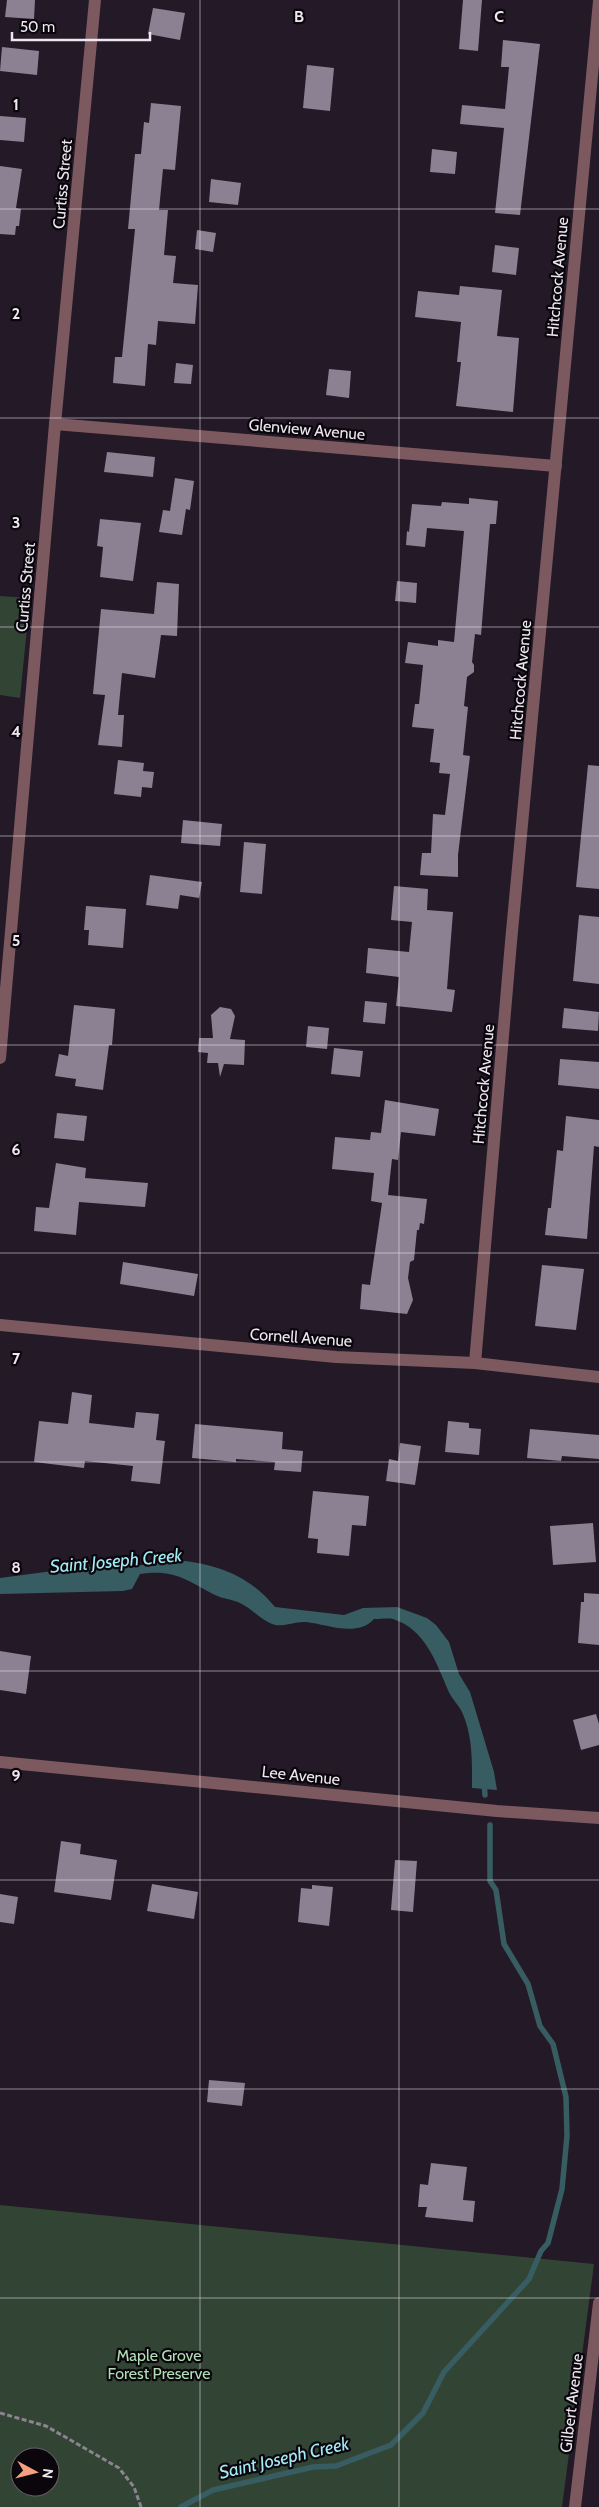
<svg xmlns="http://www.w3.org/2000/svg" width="599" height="2507" viewBox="0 0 599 2507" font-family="Cabin,sans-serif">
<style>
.green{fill:#324534;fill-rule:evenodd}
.water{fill:#375d62}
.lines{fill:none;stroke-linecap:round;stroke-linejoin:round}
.stream{stroke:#375d62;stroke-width:5.5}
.building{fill:#8c8192}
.path{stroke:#8c8490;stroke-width:3;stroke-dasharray:5 2.5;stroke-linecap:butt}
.minor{stroke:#7c595f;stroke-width:12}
.grid{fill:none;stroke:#ede7f0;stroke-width:1;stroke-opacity:0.55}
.labels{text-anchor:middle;stroke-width:4.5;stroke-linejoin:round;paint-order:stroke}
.street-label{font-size:16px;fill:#ede7f0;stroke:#0a060c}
.park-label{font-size:16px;fill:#b0deb5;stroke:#0a060c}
.water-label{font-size:18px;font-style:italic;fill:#a3ecf7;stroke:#0a060c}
.grid-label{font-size:16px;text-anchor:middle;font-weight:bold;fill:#ede7f0;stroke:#0a060c;stroke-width:4.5;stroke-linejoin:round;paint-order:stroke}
</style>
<rect width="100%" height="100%" fill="#231927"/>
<g class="green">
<polygon points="0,596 30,598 20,698 0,695"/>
<path d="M0,2205l594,59 -32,243h-562zM20,2457h30v30h-30z"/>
</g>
<path class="water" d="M173,1560c41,3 75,14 102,47l69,8 19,-7 34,-1 30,11 9,7 13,17 10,32 11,18 24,80 3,18 -25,-2c0,-26 1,-52 -10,-76 -4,-8 -11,-14 -14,-22 -12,-28 -23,-61 -55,-71 -5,-1 -13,0 -19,0 -17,19 -48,5 -68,3 -11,-1 -24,6 -34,2 -11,-4 -21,-16 -32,-21 -8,-4 -17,-4 -25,-8 -29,-15 -40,-26 -75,-21l-8,15 -9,2 -123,3v-16l83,-11h46z"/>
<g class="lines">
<g class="stream">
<polyline points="484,1782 485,1795"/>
<polyline points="181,2507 213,2490 313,2467 336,2466 391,2445 423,2413 444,2372 529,2279 541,2251 548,2243 562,2189 567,2136 566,2097 553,2044 540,2026 528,1984 504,1944 496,1890 490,1881 490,1825"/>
</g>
</g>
<g class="building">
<polygon points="7,0 35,0 34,19 5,17"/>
<polygon points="463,0 482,0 478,51 459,49"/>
<polygon points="153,8 185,13 180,40 148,34"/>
<polygon points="503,40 540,44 520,215 495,213 504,128 460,124 462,105 505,109 509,67 501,67"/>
<polygon points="2,47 39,51 37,75 0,71"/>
<polygon points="307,65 334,68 330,111 303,108"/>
<polygon points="151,103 181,106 175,170 163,169 159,210 168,210 164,255 176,256 173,283 198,285 195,324 158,321 156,345 148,344 145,386 113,383 115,357 122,357 135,229 128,229 135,154 141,154 144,122 149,123"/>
<polygon points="0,116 26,118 24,142 0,140"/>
<polygon points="432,149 457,152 455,174 430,172"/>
<polygon points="0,166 22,169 16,208 21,209 19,226 16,226 15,235 0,234"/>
<polygon points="211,179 241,183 238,205 209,202"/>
<polygon points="197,230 216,233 213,252 195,249"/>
<polygon points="495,245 519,248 516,275 492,272"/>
<polygon points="460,286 502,290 497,336 519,338 513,412 456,406 461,362 457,362 461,322 415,317 418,291 459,295"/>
<polygon points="176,363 193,365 191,384 174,383"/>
<polygon points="329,369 351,371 349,398 326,395"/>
<polygon points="107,452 155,457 153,477 104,472"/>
<polygon points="175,478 194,481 190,510 186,509 182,535 159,532 163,510 170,511"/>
<polygon points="469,498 498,501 496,524 490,524 481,635 475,634 472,662 474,665 474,672 467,677 464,706 468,707 463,755 470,756 458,855 458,877 420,875 422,853 431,853 433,814 445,815 450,774 439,773 440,763 430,762 434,729 412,727 415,704 419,704 423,665 405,663 408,642 438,646 438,640 454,642 464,531 427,528 425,547 406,545 407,531 409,532 412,504 441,506 442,502 469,504"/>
<polygon points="100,519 141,523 133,581 100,577 103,547 97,546"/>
<polygon points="397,581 417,583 416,603 395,601"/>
<polygon points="157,582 179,584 177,636 161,635 155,678 122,673 118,715 124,715 122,747 98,745 105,695 93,694 101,609 154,614"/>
<polygon points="118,760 144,763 143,771 154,772 152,788 142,787 141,797 114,794"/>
<polygon points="588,765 599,766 599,889 576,887"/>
<polygon points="183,820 222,824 220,846 181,843"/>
<polygon points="244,842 266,844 262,894 240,892"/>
<polygon points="150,875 202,882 199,898 180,895 178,909 146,905"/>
<polygon points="394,886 428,889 427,910 453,912 447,989 455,990 452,1012 396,1006 399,977 366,973 368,948 409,952 412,922 391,920"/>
<polygon points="86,906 126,909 123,948 88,945 89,930 84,930"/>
<polygon points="579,915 599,917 599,984 573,981"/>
<polygon points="365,1001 387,1003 385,1024 363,1022"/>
<polygon points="74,1005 115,1009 112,1045 109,1045 103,1090 75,1086 76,1079 55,1076 59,1054 68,1056"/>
<polygon points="220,1007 231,1009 235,1016 230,1039 245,1040 244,1065 224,1064 220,1077 218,1063 207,1063 208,1053 198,1052 199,1038 213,1038 211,1015"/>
<polygon points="564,1008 599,1012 598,1031 562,1028"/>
<polygon points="308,1026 329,1028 327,1049 306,1047"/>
<polygon points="334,1048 363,1051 360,1077 331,1074"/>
<polygon points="560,1059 599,1062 599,1089 558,1085"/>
<polygon points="385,1100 439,1109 435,1136 401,1132 398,1160 392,1159 388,1195 427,1199 424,1224 420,1223 419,1230 417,1230 414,1260 410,1262 408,1278 413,1300 407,1314 360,1309 362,1284 370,1285 382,1203 371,1201 374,1173 332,1169 335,1137 370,1140 371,1132 381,1133"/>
<polygon points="57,1113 87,1116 84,1141 54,1138"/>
<polygon points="566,1116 599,1120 599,1147 594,1146 587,1239 545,1235 548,1208 551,1208 557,1150 563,1151"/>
<polygon points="56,1163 86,1168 85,1178 148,1183 145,1207 79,1202 76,1235 34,1231 36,1207 49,1208"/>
<polygon points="123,1262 198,1274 194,1296 120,1284"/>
<polygon points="542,1265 584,1269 576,1330 535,1326"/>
<polygon points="72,1392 92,1395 89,1423 134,1428 136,1412 159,1414 156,1440 165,1441 160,1484 131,1481 133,1466 85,1461 84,1468 34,1462 39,1421 68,1424"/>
<polygon points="448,1421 469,1423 469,1428 481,1429 479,1455 445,1452"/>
<polygon points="195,1424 283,1432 282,1449 303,1451 301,1472 274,1470 275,1462 236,1459 236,1462 192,1458"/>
<polygon points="530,1429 599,1435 599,1459 562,1456 561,1461 527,1458"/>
<polygon points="400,1443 421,1446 415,1485 386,1481 389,1459 398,1461"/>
<polygon points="313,1491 369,1496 366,1526 352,1525 349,1556 317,1553 318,1539 308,1538"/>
<polygon points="593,1523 596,1562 553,1565 550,1526"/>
<polygon points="584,1593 599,1594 599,1645 578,1643 581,1602 584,1602"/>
<polygon points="0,1651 31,1656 26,1694 0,1690"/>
<polygon points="596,1714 599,1724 599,1745 581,1750 573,1720"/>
<polygon points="61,1841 81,1844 80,1854 117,1860 111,1900 54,1892"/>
<polygon points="395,1860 417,1861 413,1912 391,1910"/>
<polygon points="152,1884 198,1892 194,1919 147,1911"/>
<polygon points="312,1885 333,1887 329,1926 298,1922 301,1888 312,1889"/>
<polygon points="0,1894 18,1897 14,1924 0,1922"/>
<polygon points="209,2080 245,2083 242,2106 207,2102"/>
<polygon points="431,2163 467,2167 463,2200 475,2201 473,2222 425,2217 427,2207 418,2207 420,2184 428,2185"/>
</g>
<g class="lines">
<polyline class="path" points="0,2413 46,2426 119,2468 134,2487 141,2507"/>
<g class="minor">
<polyline points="55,424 556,466"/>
<polyline points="0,1058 55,424 95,0"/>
<polyline points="0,1325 336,1357 475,1363 599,1377"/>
<polyline points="475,1363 511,942 599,1"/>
<polyline points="0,1762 497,1811 599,1818"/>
<polyline points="575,2507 599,2303"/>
</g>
</g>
<path class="grid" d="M200,0v2507M399,0v2507M0,209h599M0,418h599M0,627h599M0,836h599M0,1045h599M0,1253h599M0,1462h599M0,1671h599M0,1880h599M0,2089h599M0,2298h599"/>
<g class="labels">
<g class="street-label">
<text transform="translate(62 184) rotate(-85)" y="6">Curtiss Street</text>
<text transform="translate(557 277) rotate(-85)" y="6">Hitchcock Avenue</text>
<text transform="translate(307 429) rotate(5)" y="6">Glenview Avenue</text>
<text transform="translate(25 587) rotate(-85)" y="6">Curtiss Street</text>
<text transform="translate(520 680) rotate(-85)" y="6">Hitchcock Avenue</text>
<text transform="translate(483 1084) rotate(-85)" y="6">Hitchcock Avenue</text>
<text transform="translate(301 1337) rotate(4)" y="6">Cornell Avenue</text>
<text transform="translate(301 1775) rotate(6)" y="6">Lee Avenue</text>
<text transform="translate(571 2403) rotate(-83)" y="6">Gilbert Avenue</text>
</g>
<g class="park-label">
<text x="159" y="2361">Maple Grove<tspan x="159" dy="18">Forest Preserve</tspan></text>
</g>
<g class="water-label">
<text transform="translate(116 1561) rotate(-5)" y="6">Saint Joseph Creek</text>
<text transform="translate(284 2458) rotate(-13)" y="6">Saint Joseph Creek</text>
</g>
</g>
<g class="grid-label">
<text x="299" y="22">B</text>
<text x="499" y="22">C</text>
<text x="16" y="110">1</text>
<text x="16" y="319">2</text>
<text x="16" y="528">3</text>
<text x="16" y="737">4</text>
<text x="16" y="946">5</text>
<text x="16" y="1155">6</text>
<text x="16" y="1364">7</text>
<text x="16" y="1573">8</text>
<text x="16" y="1781">9</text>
</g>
<g transform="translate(35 2472) rotate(97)"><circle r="24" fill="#0a060c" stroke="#656067"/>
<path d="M0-4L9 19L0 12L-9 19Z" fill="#f2a07f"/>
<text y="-8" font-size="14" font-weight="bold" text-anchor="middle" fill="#ede7f0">N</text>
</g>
<path d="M12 32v8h138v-8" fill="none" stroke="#ede7f0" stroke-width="2.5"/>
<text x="20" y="32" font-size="15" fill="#ede7f0" stroke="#0a060c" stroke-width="4" paint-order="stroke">50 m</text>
</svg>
